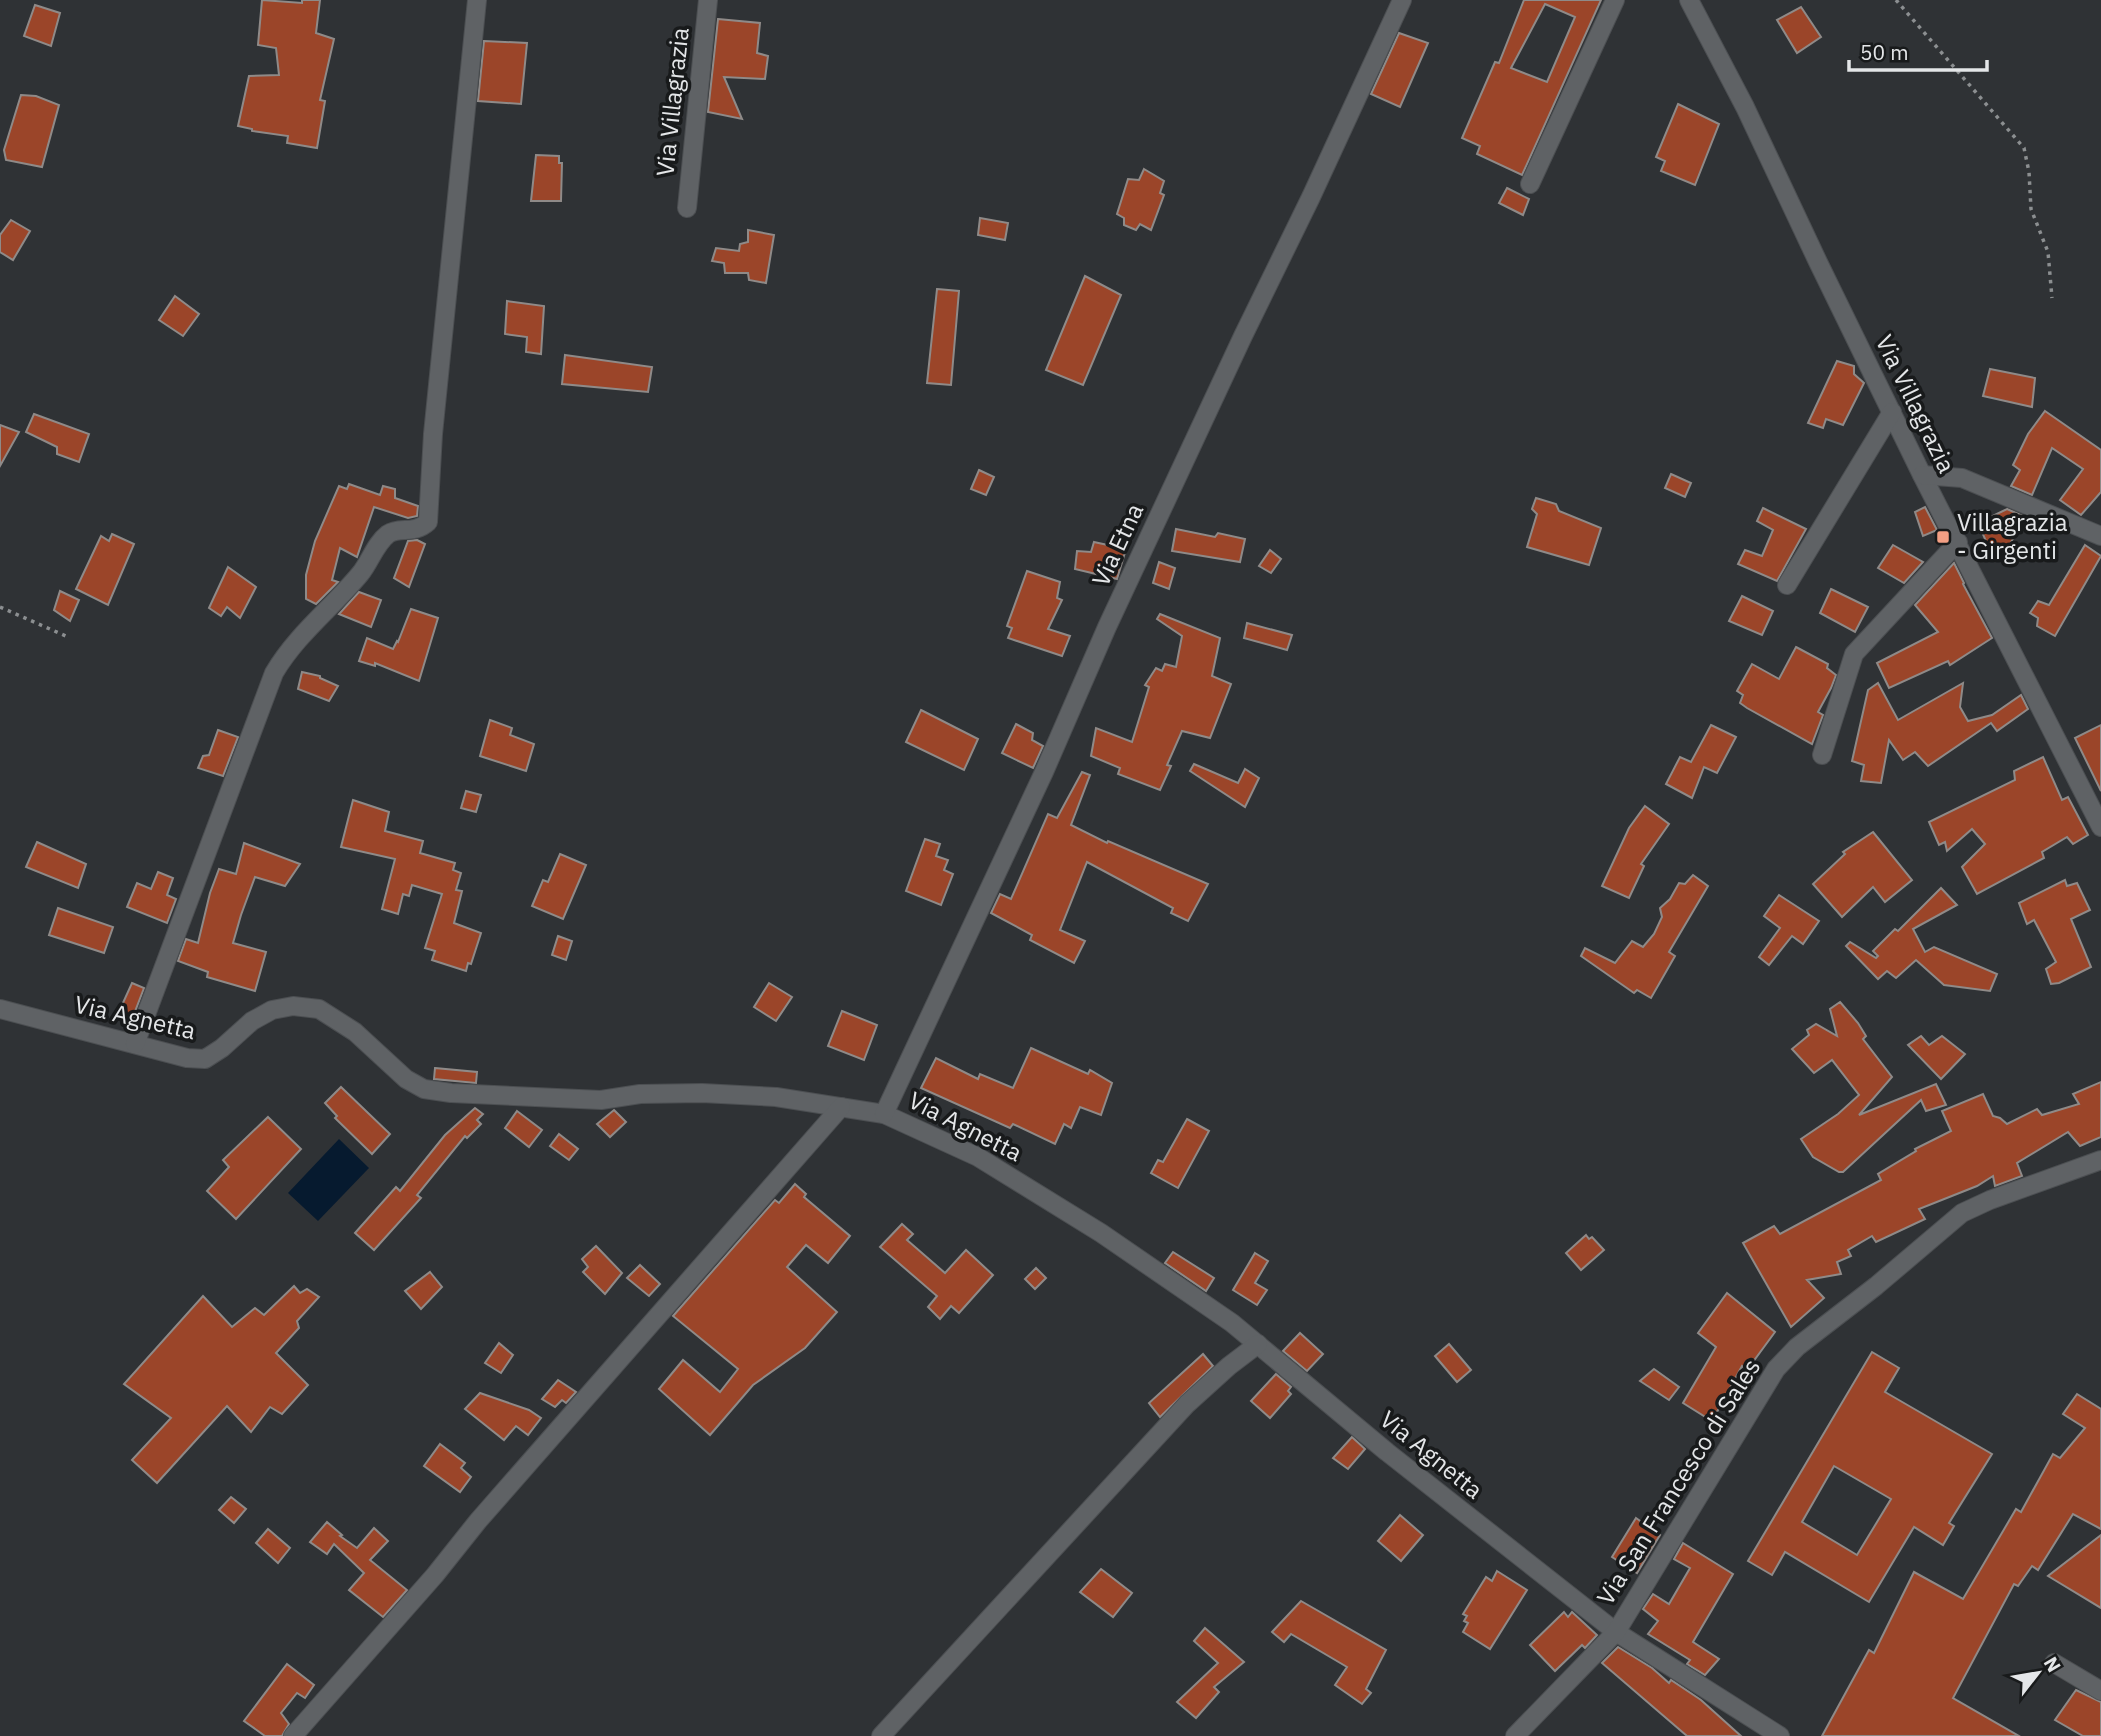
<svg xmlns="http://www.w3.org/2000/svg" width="2101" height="1736" viewBox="0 0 2101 1736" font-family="'IBM Plex Sans',sans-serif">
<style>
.water{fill:#061a2f}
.building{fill:#9b4529;stroke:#8f8a88;stroke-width:2;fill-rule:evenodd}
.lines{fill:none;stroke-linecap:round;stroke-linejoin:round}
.minor-casing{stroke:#4c4f52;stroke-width:20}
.path{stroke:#8c8f91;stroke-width:3.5;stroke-dasharray:3.5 5;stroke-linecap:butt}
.minor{stroke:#5f6265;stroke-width:18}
.poi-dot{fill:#f39f84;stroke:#181a1b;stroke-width:2.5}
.labels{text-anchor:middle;stroke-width:7;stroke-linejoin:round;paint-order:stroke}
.street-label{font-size:24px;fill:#e4e6e8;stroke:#181a1b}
.poi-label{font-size:24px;fill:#e4e6e8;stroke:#181a1b;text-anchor:start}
</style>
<rect width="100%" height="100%" fill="#2f3235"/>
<polygon class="water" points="339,1139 369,1168 318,1221 288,1193"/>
<g class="building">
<polygon points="262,0 302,3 302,0 320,0 316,33 334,39 320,100 325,101 317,148 287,143 288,136 252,131 252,129 238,126 249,76 279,75 276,48 258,45"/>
<path d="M1524,0h77l-79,175 -45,-21 3,-8 -18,-8 33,-76 4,1zM1545,4l30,13 -28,65 -36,-14z"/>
<polygon points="35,5 60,13 51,46 24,36"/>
<polygon points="1801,7 1821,37 1797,53 1777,20"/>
<polygon points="718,19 760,23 757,53 768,56 765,79 724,77 742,119 708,112"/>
<polygon points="1399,33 1428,43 1400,107 1371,94"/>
<polygon points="484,41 527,43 521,104 478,101"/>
<polygon points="21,95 36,96 59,105 42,167 6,160 4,150"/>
<polygon points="1678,104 1719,124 1695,185 1661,171 1665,161 1656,157"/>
<polygon points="536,155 559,156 559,163 562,163 561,201 531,201"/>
<polygon points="1144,169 1164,181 1160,193 1164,195 1151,230 1140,224 1136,230 1124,225 1124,218 1117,214 1128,179 1139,180"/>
<polygon points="1507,188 1529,199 1523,215 1499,203"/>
<polygon points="980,218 1008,223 1005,240 978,235"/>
<polygon points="11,220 30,231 13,260 0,252 0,235"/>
<polygon points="748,230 774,235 766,283 749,280 748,273 725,273 724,263 712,261 716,248 739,251 740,244 748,242"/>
<polygon points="1085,276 1121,295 1083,385 1046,370"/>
<polygon points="937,289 959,291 951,385 927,383"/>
<polygon points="175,296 199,314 183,336 159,320"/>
<polygon points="507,301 544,306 541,354 526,352 527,337 505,334"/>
<polygon points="565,355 652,367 648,392 562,384"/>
<polygon points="1837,361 1854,366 1854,374 1864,383 1843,425 1826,419 1823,428 1808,423"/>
<polygon points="1990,369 2035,378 2032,407 1983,396"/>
<polygon points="2045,411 2101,450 2101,492 2081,515 2060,500 2083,469 2052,448 2032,495 2011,486 2020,470 2013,465 2028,434"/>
<polygon points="34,414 89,434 79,462 57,454 57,447 26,432"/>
<polygon points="0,425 19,432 0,466"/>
<polygon points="979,470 994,477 986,495 971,489"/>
<polygon points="1671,474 1691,483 1685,497 1665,488"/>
<polygon points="349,484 380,495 383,486 395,489 395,498 418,506 417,516 408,518 374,507 357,557 340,548 332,580 338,582 316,604 306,599 306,575 315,541 339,486 347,489"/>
<polygon points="1536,498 1556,504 1559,511 1601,528 1589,565 1527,547 1537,514 1532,509"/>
<polygon points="1925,507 1937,530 1923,536 1915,512"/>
<polygon points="1763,508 1806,529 1777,581 1738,564 1745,550 1762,556 1773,530 1757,521"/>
<polygon points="2007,509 2023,516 2009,547 1992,555 1978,523"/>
<polygon points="1176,529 1215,537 1218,533 1245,539 1240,562 1172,551"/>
<polygon points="112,534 134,544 108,605 76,589 101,536 109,541"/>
<polygon points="417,540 425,544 409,587 394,578 408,541"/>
<polygon points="1094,542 1126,549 1117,579 1075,569 1077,551 1091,552"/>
<polygon points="1893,545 1923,562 1904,583 1878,568"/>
<polygon points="2085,545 2101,556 2055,636 2037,626 2038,618 2030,613 2038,601 2049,605"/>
<polygon points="1270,550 1281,559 1271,573 1259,566"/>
<polygon points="1159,562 1175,568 1169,589 1153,583"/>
<polygon points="1954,563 1964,583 1963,584 1992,638 1950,665 1948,661 1889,688 1877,663 1938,632 1915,605"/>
<polygon points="228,567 256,587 240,618 227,607 221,616 209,608"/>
<polygon points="1027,571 1060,582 1057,598 1062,600 1048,629 1070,636 1062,656 1008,638 1012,628 1007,626"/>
<polygon points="1831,589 1868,607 1855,632 1820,613"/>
<polygon points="60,591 79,600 70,621 54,610"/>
<polygon points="359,592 381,600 371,627 339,614"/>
<polygon points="1742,596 1773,611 1762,635 1729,621"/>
<polygon points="411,609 438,618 419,681 375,663 375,666 359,661 367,638 393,649 397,641 398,642"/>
<polygon points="1160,614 1220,638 1212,676 1231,684 1210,738 1182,731 1167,765 1171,766 1160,790 1118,774 1120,768 1091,756 1096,728 1132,742 1149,687 1145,685 1156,668 1162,671 1165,664 1176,667 1182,636 1157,619"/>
<polygon points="1247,623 1292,635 1287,650 1244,638"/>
<polygon points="1796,647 1828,664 1827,668 1836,675 1831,688 1818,712 1823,715 1812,744 1747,708 1740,703 1743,695 1737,691 1752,664 1779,679"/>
<polygon points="302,672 320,676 320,678 338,686 329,701 298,689"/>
<polygon points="1878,683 1898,720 1963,683 1960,707 1968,721 1992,715 2021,695 2028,709 1997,731 1991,723 1928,766 1915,752 1903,760 1889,740 1881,783 1861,781 1864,765 1852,761 1868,690"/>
<polygon points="921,710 978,739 964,770 906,742"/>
<polygon points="490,720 512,728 510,735 534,744 526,771 480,756"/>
<polygon points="1016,724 1033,733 1032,740 1043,746 1033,768 1002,753"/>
<polygon points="1711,725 1736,737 1717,773 1704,767 1692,798 1666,784 1680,757 1691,762"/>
<polygon points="2101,725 2101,791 2075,738"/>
<polygon points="218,730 238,737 223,776 198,768 203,756 209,755"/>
<polygon points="2043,757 2062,800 2068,797 2088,835 2073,844 2067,837 2042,852 2044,858 1977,894 1962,867 1985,844 1972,829 1947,851 1945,842 1939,845 1929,822 2015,780 2014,771"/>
<polygon points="1194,764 1238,783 1245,769 1259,778 1245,807 1190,771"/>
<polygon points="1082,772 1090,775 1071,825 1107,843 1108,841 1208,884 1188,921 1171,913 1173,908 1087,862 1060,930 1085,941 1074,963 1030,940 1032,935 991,913 1000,894 1011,899 1048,814 1057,818"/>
<polygon points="466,791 481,795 476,812 461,808"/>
<polygon points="353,800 389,812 385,831 423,841 420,853 455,863 453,870 461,873 456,890 462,891 454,923 481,933 471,964 468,963 466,971 432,960 435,951 425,948 442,894 412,885 409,896 403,894 398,914 382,909 395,859 341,847"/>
<polygon points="1645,806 1669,824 1641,864 1644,866 1629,898 1602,886 1629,828"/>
<polygon points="1873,832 1912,880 1885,902 1873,887 1842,917 1813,884 1845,854 1843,852"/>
<polygon points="925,839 940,844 936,856 948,860 944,870 953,874 941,905 906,891"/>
<polygon points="37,842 86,864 78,888 26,867"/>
<polygon points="244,843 300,864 285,886 255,877 241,915 233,943 266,952 255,991 207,977 208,972 178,961 186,939 198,943 210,893 219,869 236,874"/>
<polygon points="560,854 586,865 563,919 532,906 543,880 548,882"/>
<polygon points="158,872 173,878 167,895 176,899 167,923 127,907 137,883 151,889"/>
<polygon points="1693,875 1708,886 1669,952 1675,956 1651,998 1637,990 1634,993 1581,956 1585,948 1615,963 1632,941 1643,947 1654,934 1662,917 1660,908 1670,899 1679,883 1685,884"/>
<polygon points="2065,880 2067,886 2077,883 2090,910 2071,919 2091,967 2059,983 2051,984 2046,969 2056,962 2034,920 2027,924 2019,903"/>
<polygon points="1941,888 1957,905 1913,929 1925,952 1934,947 1997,974 1990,991 1944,985 1916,960 1896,978 1887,971 1878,979 1846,946 1850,942 1876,958 1878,956 1873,951 1895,929 1898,931"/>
<polygon points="1779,895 1819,921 1803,944 1792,936 1769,965 1759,957 1780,928 1764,916"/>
<polygon points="58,908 113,927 104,953 49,935"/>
<polygon points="558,936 572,941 566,960 552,955"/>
<polygon points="132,983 144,988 131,1022 117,1016"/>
<polygon points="769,983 792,997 776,1021 754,1007"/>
<polygon points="1840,1002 1858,1023 1866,1036 1863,1039 1892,1077 1859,1115 1936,1084 1946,1105 1926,1111 1921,1100 1843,1172 1839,1172 1813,1157 1801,1139 1838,1114 1859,1095 1832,1060 1814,1073 1792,1049 1809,1035 1807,1030 1816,1024 1837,1036 1830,1009"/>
<polygon points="842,1011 877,1025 864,1060 828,1046"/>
<polygon points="1921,1036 1929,1045 1942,1036 1965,1054 1941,1079 1908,1045"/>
<polygon points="1031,1048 1088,1074 1090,1070 1112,1083 1101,1115 1080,1107 1071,1128 1064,1124 1055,1144 1013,1124 1010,1128 921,1088 936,1058 978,1079 980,1074 1013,1088"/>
<polygon points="435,1068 477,1072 476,1083 434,1079"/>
<polygon points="2101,1082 2101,1137 2080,1146 2068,1132 2017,1163 2022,1176 1995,1186 1993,1176 1977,1186 1919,1209 1925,1219 1876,1242 1872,1236 1848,1250 1851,1256 1837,1262 1841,1274 1807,1280 1824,1298 1791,1327 1743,1243 1774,1226 1780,1234 1881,1180 1878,1174 1916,1151 1915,1149 1951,1131 1942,1111 1983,1094 1993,1116 2000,1118 2007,1124 2037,1109 2042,1115 2079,1104 2073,1094"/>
<polygon points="341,1087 390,1134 372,1154 335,1118 337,1116 325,1103"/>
<polygon points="475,1108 483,1114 477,1120 481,1124 467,1138 465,1136 417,1195 421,1198 374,1250 355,1233 396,1187 400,1191 445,1135"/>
<polygon points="614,1110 626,1122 610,1137 597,1124"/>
<polygon points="517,1111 542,1130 529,1147 505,1128"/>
<polygon points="268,1117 301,1149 236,1219 207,1191 229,1167 223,1160"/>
<polygon points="1187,1119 1209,1131 1178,1188 1151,1173 1158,1160 1163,1162"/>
<polygon points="559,1134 578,1149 569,1160 550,1146"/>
<polygon points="795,1184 806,1194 804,1197 850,1236 828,1263 806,1245 787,1267 837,1312 805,1348 753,1385 710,1435 659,1389 683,1360 720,1392 738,1369 673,1316 775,1200 779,1203"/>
<polygon points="902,1224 913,1234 907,1240 945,1273 966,1250 993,1275 959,1313 951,1306 940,1319 928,1307 937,1296 880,1247"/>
<polygon points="1586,1235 1589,1239 1592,1237 1604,1250 1581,1270 1566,1253"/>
<polygon points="596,1246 622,1273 605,1294 583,1272 588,1267 582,1259"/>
<polygon points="1173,1252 1214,1278 1206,1291 1165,1263"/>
<polygon points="1255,1253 1268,1261 1255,1283 1267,1290 1257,1305 1233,1290"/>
<polygon points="640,1265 660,1284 649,1296 627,1278"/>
<polygon points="1036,1268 1046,1278 1035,1289 1025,1279"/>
<polygon points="430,1272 442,1287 421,1309 405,1291"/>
<polygon points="294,1286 300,1293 307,1289 319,1297 297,1321 299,1328 276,1353 308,1385 282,1414 270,1407 251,1432 227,1406 157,1483 132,1460 171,1418 124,1384 203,1296 232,1327 255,1308 264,1315"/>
<polygon points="1727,1293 1775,1332 1747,1370 1742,1366 1712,1421 1683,1403 1716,1347 1698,1333"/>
<polygon points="1300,1333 1323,1354 1307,1371 1283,1351"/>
<polygon points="499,1343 513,1355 501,1373 485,1363"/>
<polygon points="1449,1344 1471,1370 1457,1382 1435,1356"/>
<path d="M1872,1352l27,16 -14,24 107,62 -43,69 5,3 -11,19 -29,-18 -45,75 -84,-50 -13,23 -24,-14zM1834,1466l57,33 -34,56 -55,-33z"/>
<polygon points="1203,1354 1213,1366 1160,1417 1149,1403"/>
<polygon points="1654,1369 1679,1387 1669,1400 1640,1381"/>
<polygon points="1276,1374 1291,1387 1288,1391 1291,1394 1270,1418 1251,1401"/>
<polygon points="558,1380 576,1392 566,1403 562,1400 555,1407 542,1399"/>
<polygon points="480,1393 529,1410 541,1418 528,1435 516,1426 504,1440 465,1409"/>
<polygon points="2077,1394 2101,1409 2101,1529 2073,1514 2038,1570 2032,1566 2018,1586 2014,1584 1953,1698 2019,1736 1822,1736 1869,1650 1874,1653 1914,1572 1963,1599 2016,1509 2021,1512 2053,1454 2060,1458 2085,1428 2063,1414"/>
<polygon points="1352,1437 1365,1449 1348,1469 1333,1458"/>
<polygon points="440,1444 465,1463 461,1468 471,1477 460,1492 424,1466"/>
<polygon points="231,1497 246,1509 234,1523 219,1510"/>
<polygon points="1400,1515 1423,1535 1401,1561 1378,1541"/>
<polygon points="1636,1518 1660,1535 1637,1573 1612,1557"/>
<polygon points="327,1522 342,1535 340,1536 357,1548 374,1528 388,1541 370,1560 407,1590 383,1617 349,1590 364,1573 334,1544 327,1554 310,1542"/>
<polygon points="268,1529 290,1548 278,1563 256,1543"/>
<polygon points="2101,1535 2101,1608 2048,1576"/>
<polygon points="1683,1543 1733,1574 1693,1642 1719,1659 1705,1675 1687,1664 1690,1660 1648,1634 1658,1621 1643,1609 1653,1594 1669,1604 1690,1568 1674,1559"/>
<polygon points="1101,1569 1132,1593 1113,1617 1080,1592"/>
<polygon points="1497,1571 1527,1590 1490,1649 1463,1632 1468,1623 1464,1621 1467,1616 1463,1614 1486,1577 1492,1581"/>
<polygon points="1301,1601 1386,1650 1366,1689 1371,1693 1362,1704 1335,1685 1347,1667 1291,1634 1284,1642 1272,1632"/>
<polygon points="1564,1612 1568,1617 1572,1612 1597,1635 1585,1648 1582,1645 1555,1671 1530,1645"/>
<polygon points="1205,1628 1244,1662 1214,1687 1219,1692 1196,1718 1177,1702 1218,1663 1194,1641"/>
<polygon points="1618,1647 1652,1668 1669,1683 1671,1680 1701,1700 1741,1736 1687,1736 1602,1663"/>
<polygon points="287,1664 314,1685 305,1698 297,1693 281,1713 289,1724 282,1736 265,1736 244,1721"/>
<polygon points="2076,1690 2101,1702 2101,1736 2083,1736 2055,1720"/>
</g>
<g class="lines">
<defs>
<g id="minor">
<polyline points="1689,0 1745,107 1818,262 1922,475 2101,827"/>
<polyline points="1530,184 1615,0"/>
<polyline points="687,208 708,0"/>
<polyline points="1922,475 1962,478 2101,536"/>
<polyline points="1787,585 1892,412"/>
<polyline points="1822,755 1854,654 1958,542"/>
<polyline points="0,1009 187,1058 205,1059 222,1048 252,1021 272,1010 293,1006 319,1009 355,1032 406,1079 424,1089 451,1093 601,1100 640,1094 702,1093 776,1097 884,1114 978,1157 1101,1233 1232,1323 1387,1452 1616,1632 1780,1736"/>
<path d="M135,1044l139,-371c23,-39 57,-64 86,-99 10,-12 15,-30 28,-40 12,-8 26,1 40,-12l5,-88 44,-434"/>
<polyline points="884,1114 1044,772 1107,627 1243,336 1311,197 1402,0"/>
<polyline points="2054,1663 2101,1691"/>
<polyline points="293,1736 435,1575 478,1521 841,1107"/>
<polyline points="881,1736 1187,1404 1229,1366 1258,1344"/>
<polyline points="1515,1736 1616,1632 1776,1369 1797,1347 1876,1286 1962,1213 1990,1200 2101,1160"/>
</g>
</defs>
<use href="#minor" class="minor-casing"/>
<g class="path">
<polyline points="1896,0 2024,148 2029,172 2031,209 2048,252 2052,298"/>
<polyline points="0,607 68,637"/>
</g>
<use href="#minor" class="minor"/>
</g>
<rect class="poi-dot" x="1936" y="530" width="14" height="14" rx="3.5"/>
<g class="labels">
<g class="street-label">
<text transform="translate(673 102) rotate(-84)" y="8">Via Villagrazia</text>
<text transform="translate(1915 404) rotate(64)" y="8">Via Villagrazia</text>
<text transform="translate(1118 545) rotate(-65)" y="8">Via Etna</text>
<text transform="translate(135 1018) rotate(13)" y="8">Via Agnetta</text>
<text transform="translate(965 1127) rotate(27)" y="8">Via Agnetta</text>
<text transform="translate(1431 1455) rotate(39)" y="8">Via Agnetta</text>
<text transform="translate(1679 1482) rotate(-58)" y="8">Via San Francesco di Sales</text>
</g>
<g class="poi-label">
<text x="1957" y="531">Villagrazia<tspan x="1957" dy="28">- Girgenti</tspan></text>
</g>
</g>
<g transform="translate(2038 1673) rotate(59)" stroke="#181a1b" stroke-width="5" paint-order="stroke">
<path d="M0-5L12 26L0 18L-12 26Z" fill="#e4e6e8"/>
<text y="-10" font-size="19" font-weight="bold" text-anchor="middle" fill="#e4e6e8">N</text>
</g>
<path d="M1849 60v10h138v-10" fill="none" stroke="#e4e6e8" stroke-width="3.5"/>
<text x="1860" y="60" font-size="21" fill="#e4e6e8" stroke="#181a1b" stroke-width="5" paint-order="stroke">50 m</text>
</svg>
